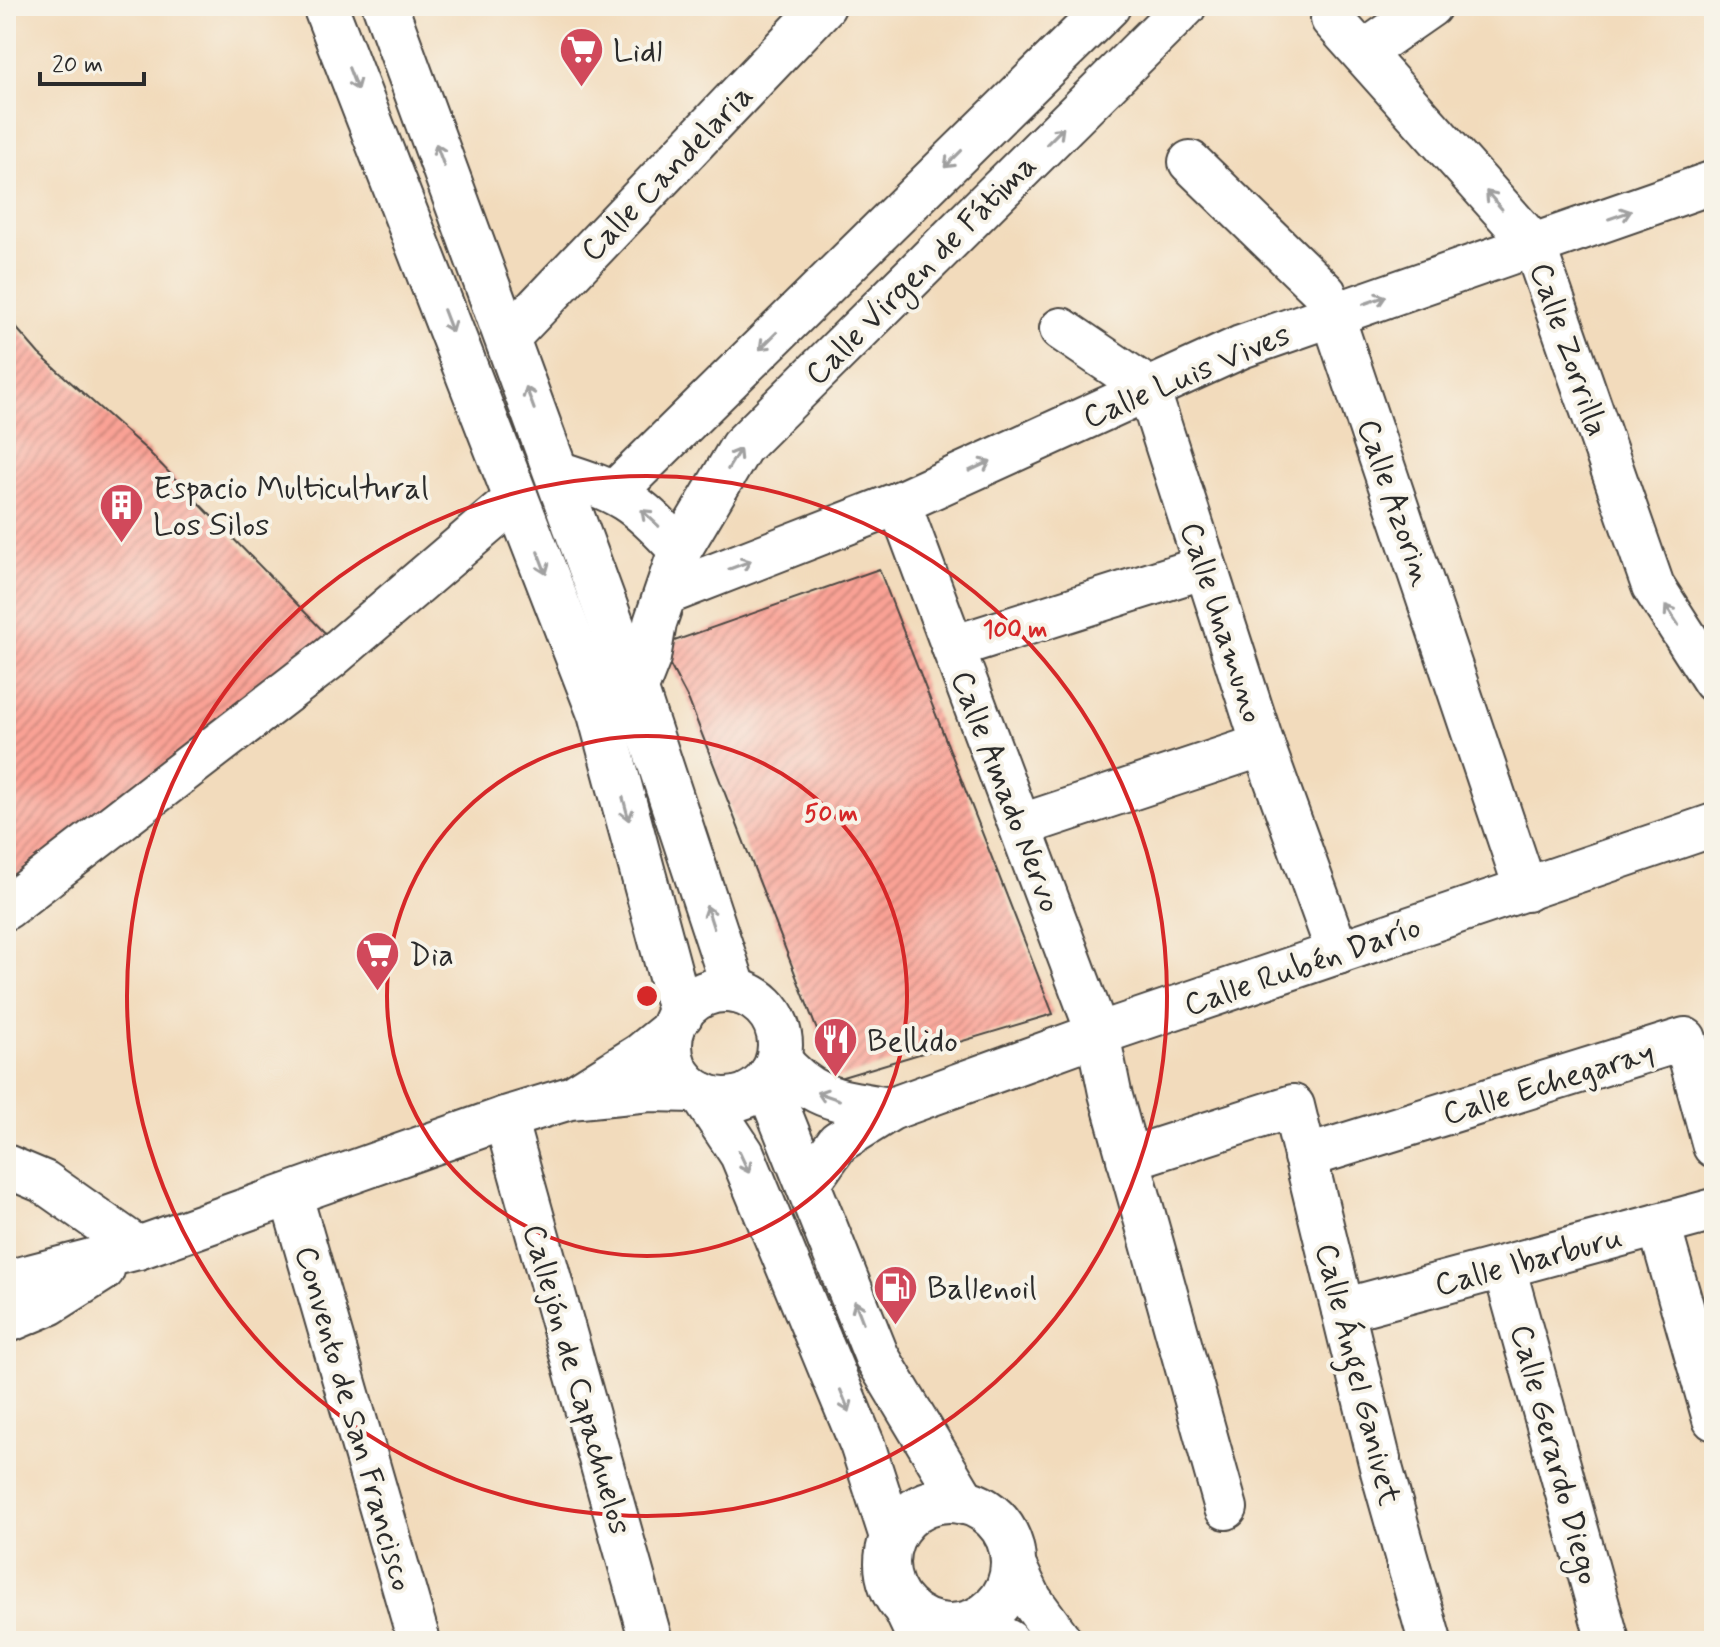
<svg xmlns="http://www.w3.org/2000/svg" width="1720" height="1647" viewBox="0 0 1720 1647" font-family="Mynerve,sans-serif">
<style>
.building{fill:url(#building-hatch)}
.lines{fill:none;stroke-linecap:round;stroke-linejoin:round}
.minor-casing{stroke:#494541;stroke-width:46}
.major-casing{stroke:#494541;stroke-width:48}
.minor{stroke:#fff;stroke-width:42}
.major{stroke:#fff;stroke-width:44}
.oneway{stroke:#a0a0a0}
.ring{fill:none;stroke:#d62828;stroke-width:4}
.labels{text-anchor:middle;stroke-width:8;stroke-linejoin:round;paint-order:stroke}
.poi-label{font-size:32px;fill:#2b2b2b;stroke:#f7f3e8;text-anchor:start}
.street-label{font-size:32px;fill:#2b2b2b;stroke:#f7f3e8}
.centre{fill:#d62828;stroke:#f7f3e8;stroke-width:4}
.ring-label{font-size:24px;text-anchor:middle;font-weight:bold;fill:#d62828;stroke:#f7f3e8;stroke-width:8;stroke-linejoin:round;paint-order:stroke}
</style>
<defs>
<pattern id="building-hatch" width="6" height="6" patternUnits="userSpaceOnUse" patternTransform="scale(2)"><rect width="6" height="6" fill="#faa295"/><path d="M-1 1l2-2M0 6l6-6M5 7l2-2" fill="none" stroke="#cb847a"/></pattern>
</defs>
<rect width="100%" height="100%" fill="#f7f3e8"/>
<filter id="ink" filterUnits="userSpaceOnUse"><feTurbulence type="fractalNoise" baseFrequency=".0125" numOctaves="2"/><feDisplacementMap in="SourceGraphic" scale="16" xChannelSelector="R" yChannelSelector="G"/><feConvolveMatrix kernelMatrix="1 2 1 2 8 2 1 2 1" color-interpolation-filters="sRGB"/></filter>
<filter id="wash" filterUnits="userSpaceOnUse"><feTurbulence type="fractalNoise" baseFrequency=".006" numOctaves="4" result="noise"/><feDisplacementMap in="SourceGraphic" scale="32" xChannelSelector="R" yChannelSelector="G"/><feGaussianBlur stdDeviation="1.8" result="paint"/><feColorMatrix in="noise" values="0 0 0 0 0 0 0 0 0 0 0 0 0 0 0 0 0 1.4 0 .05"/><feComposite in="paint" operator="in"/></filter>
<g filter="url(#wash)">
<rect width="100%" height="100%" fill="#f2dbbc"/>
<g id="blocks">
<g class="building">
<polygon points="6,316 39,354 148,451 330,638 6,889"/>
<polygon points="879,569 1053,1014 836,1079 689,701 660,646"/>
</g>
</g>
</g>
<g filter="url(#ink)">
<use href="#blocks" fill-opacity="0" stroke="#494541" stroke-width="2"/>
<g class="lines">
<defs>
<g id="minor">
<polyline points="1332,19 1534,245 1653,586 1714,681"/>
<polyline points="1364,52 1430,6"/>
<polyline points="1190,162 1325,293 1526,890"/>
<polyline points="1061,329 1148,388 1263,745 1338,953"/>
<polyline points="508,338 824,6"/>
<path d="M557,472c64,20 78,28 123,78"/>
<polyline points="616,491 1109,6"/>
<polyline points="899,503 1098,1034 1110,1093 1226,1508"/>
<polyline points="668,593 899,503 1241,347 1714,182"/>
<polyline points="953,647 1205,567"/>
<polyline points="636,691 649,658 655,623 680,550 741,447 1185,6"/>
<polyline points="1022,825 1263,745"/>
<polyline points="6,908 330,658 517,498"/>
<path d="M778,1058c34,42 62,43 113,51"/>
<polyline points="578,1094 640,1055 672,1029"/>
<polyline points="505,1118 651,1641"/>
<polyline points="1305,1157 1685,1039 1714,1146"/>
<polyline points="1128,1159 1293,1106 1382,1471 1430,1641"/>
<polyline points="6,1166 44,1182 138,1248"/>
<polyline points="809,1183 838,1142 891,1109 1098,1034 1714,825"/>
<polyline points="291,1196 419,1641"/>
<polyline points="1659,1225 1714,1419"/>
<polyline points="1504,1267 1608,1641"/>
<polyline points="6,1282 138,1248 505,1118 570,1098 650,1090 695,1091"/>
<polyline points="1343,1310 1714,1210"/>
<polyline points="6,1322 49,1304 103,1270"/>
<polyline points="1013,1563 1031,1600 1061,1641"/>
<polyline points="903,1605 920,1641"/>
<polyline points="972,1622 1008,1641"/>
</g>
<g id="major">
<polyline points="325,6 600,714 681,1014"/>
<polyline points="385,6 636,691 735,991"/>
<circle cx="725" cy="1045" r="55"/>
<polyline points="770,1076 776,1105 877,1357 964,1502"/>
<polyline points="703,1095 742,1154 862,1444 892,1537"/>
<circle cx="950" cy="1563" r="63"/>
</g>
</defs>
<use href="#minor" class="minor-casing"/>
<use href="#major" class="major-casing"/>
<use href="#minor" class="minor"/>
<use href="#major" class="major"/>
</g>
<defs><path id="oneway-shaft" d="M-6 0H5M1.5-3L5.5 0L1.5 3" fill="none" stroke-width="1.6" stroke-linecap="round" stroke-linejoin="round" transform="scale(2)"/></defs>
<g class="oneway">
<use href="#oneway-shaft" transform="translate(353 79) rotate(69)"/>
<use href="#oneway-shaft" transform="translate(1055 136) rotate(-45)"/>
<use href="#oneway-shaft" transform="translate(440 155) rotate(-110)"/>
<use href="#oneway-shaft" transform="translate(953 159) rotate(135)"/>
<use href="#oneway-shaft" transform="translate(1494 200) rotate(-131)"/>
<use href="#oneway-shaft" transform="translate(1620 215) rotate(-19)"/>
<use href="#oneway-shaft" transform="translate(1375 300) rotate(-19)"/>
<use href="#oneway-shaft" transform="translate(448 321) rotate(69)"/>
<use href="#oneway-shaft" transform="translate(768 341) rotate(135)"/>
<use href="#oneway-shaft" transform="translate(530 398) rotate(-110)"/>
<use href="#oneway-shaft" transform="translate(734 459) rotate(-59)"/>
<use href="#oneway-shaft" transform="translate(980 466) rotate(-25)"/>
<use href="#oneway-shaft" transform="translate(650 518) rotate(-137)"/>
<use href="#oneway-shaft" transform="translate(542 563) rotate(69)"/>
<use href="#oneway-shaft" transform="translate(740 565) rotate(-21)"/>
<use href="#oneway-shaft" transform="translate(1672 615) rotate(-123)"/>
<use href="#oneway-shaft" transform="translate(626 809) rotate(75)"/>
<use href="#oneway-shaft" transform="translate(710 917) rotate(-108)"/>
<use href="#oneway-shaft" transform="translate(828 1096) rotate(-161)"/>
<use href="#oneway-shaft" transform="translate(744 1162) rotate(65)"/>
<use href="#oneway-shaft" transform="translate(859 1312) rotate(-111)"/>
<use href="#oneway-shaft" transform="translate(845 1401) rotate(68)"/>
</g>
</g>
<g class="ring">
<circle cx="647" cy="996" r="260"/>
<circle cx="647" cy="996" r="520"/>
</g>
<defs>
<symbol id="supermarket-pin" viewBox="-11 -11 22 30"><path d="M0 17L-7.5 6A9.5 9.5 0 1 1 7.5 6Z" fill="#d1495b" stroke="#f7f3e8"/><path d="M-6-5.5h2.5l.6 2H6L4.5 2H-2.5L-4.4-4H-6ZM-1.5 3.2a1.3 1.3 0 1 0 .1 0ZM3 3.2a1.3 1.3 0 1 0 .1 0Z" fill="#fff"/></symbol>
<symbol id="building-pin" viewBox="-11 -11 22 30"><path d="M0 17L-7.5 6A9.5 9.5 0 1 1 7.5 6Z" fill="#d1495b" stroke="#f7f3e8"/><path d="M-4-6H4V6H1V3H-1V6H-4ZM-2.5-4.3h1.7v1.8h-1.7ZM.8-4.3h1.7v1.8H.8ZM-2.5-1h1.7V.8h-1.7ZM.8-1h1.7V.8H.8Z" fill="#fff"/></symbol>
<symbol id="restaurant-pin" viewBox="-11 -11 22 30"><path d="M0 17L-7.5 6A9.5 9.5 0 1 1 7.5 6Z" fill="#d1495b" stroke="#f7f3e8"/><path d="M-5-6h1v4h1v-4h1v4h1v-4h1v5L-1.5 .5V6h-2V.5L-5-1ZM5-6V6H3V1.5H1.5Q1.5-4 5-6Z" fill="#fff"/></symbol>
<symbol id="fuel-pin" viewBox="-11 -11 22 30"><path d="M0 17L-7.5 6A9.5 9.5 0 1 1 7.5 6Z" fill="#d1495b" stroke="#f7f3e8"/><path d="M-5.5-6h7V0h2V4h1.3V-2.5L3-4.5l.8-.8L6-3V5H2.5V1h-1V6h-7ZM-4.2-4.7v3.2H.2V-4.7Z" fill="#fff"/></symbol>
</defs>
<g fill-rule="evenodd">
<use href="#supermarket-pin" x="556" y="24" width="51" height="69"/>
<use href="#building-pin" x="96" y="480" width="51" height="69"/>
<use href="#supermarket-pin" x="352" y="928" width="51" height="69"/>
<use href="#restaurant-pin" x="810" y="1014" width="51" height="69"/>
<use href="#fuel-pin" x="870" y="1262" width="51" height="69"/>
</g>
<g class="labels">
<g class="poi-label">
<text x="613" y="61">Lidl</text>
<text x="153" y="498">Espacio Multicultural<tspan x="153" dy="37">Los Silos</tspan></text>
<text x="409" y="965">Dia</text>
<text x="867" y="1051">Bellido</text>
<text x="927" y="1298">Ballenoil</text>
</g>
<g class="street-label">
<text transform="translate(666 172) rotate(-46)" y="11">Calle Candelaria</text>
<text transform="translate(920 269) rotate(-45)" y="11">Calle Virgen de Fátima</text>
<text transform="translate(1570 349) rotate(71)" y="11">Calle Zorrilla</text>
<text transform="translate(1186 375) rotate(-23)" y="11">Calle Luis Vives</text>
<text transform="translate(1396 502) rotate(71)" y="11">Calle Azorin</text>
<text transform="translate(1223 622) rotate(72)" y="11">Calle Unamuno</text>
<text transform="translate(1007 791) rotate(69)" y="11">Calle Amado Nervo</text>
<text transform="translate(1302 965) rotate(-19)" y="11">Calle Rubén Darío</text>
<text transform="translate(1548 1082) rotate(-17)" y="11">Calle Echegaray</text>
<text transform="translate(1528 1260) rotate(-15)" y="11">Calle Ibarburu</text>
<text transform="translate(1359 1374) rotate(76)" y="11">Calle Ángel Ganivet</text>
<text transform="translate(578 1379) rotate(74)" y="11">Callejón de Capachuelos</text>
<text transform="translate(355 1418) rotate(74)" y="11">Convento de San Francisco</text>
<text transform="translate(1556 1454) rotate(75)" y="11">Calle Gerardo Diego</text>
</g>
</g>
<circle cx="647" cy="996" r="12" class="centre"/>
<g class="ring-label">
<text x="1015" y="637">100 m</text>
<text x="831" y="821">50 m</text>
</g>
<rect width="1720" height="1647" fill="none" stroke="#f7f3e8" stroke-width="32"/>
<path d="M40 72v12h104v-12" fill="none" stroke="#2b2b2b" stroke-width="4"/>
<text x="52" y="72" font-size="24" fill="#2b2b2b" stroke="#f7f3e8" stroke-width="6" paint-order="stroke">20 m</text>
</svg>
